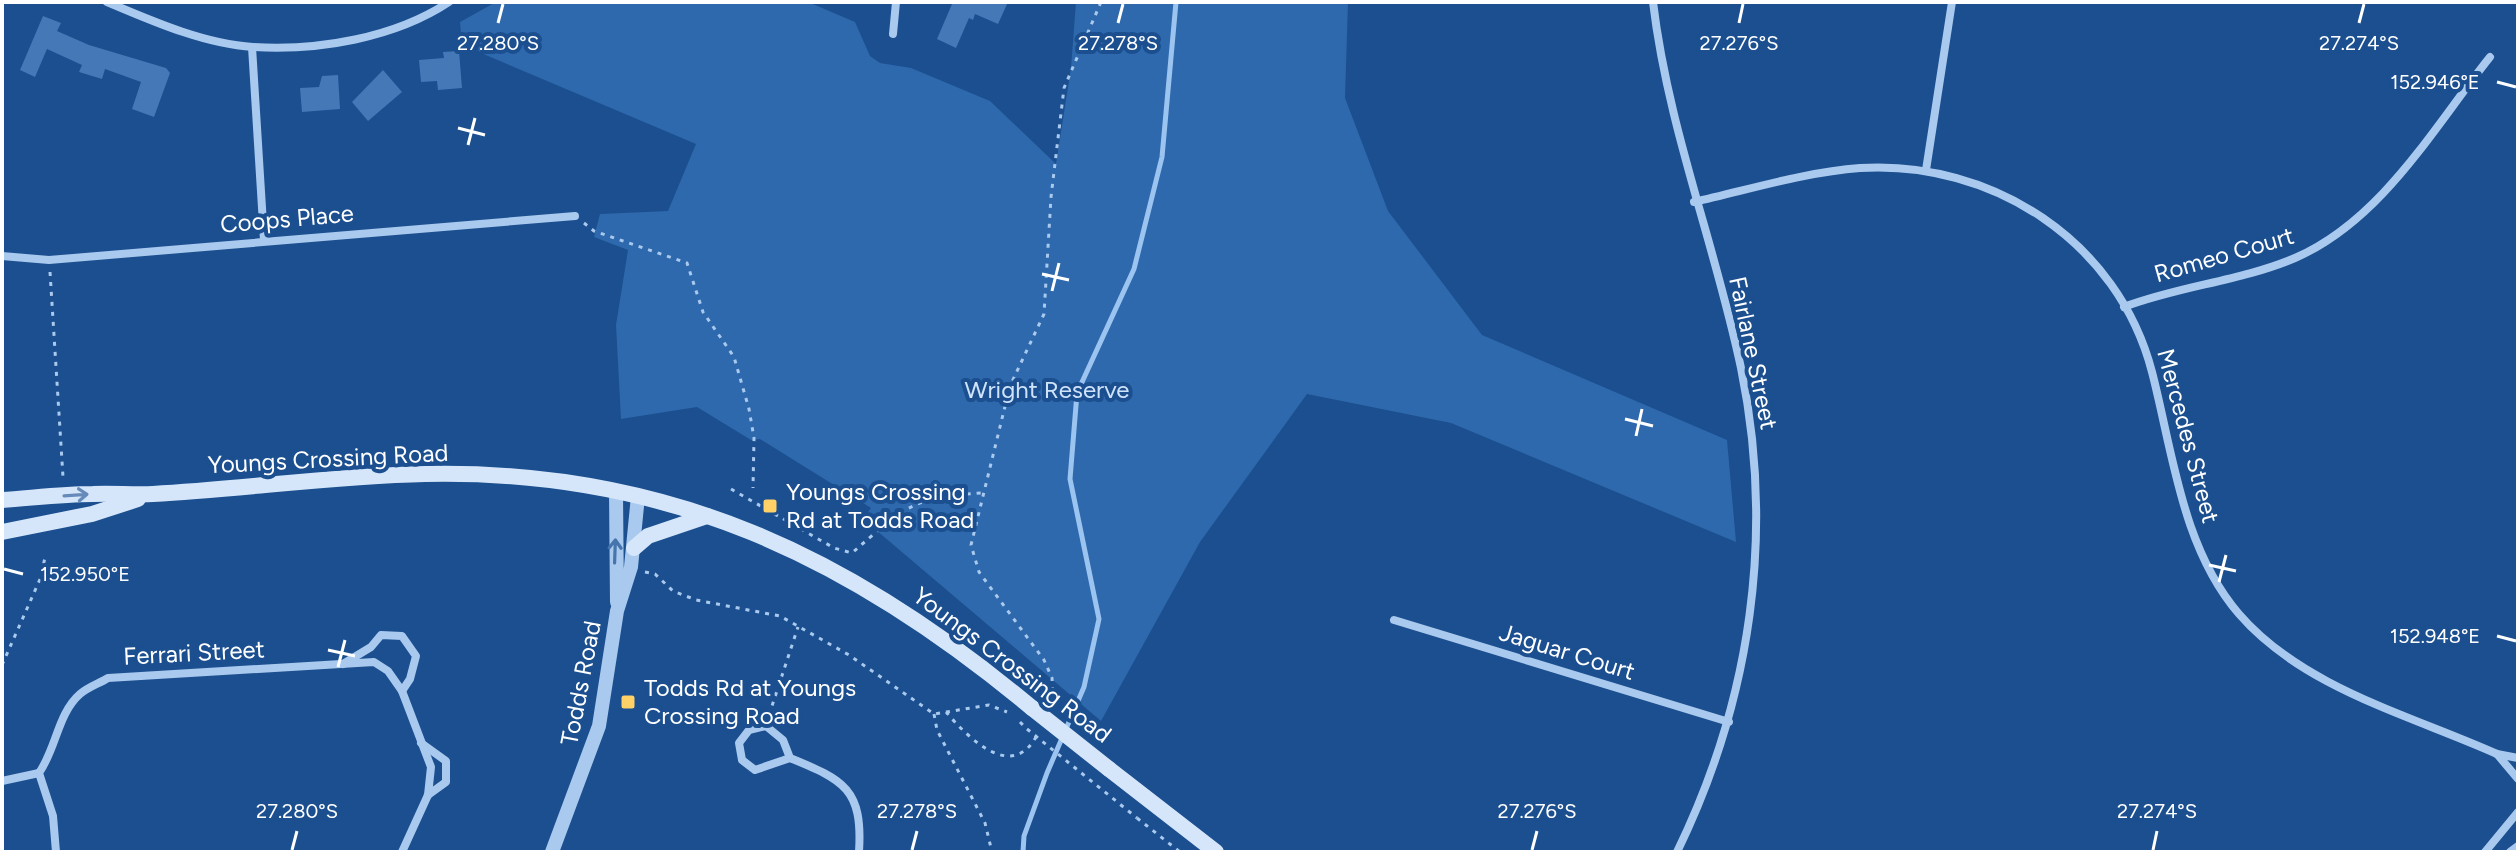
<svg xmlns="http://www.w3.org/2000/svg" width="2520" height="854" viewBox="0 0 2520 854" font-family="Figtree,sans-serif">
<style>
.green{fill:#2e69ad}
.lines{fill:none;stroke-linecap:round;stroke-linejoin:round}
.stream{stroke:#9cc4f0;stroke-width:5}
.building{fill:#4478b7}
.path{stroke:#a9c9ee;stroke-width:3;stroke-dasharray:4 6;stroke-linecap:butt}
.minor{stroke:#a9c9ee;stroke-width:8}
.tertiary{stroke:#a9c9ee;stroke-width:14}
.secondary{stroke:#d6e6fa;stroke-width:16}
.path-bridge{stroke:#a9c9ee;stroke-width:3;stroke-dasharray:4 6;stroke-linecap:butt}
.secondary-bridge{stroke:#d6e6fa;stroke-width:16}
.oneway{stroke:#668bba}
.oneway2{stroke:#4674ac}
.ticks{fill:none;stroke:#fff;stroke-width:3}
.poi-dot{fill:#ffd166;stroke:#1b4f8f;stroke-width:3}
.labels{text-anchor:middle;stroke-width:8;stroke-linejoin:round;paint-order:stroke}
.street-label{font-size:24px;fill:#fff;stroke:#1b4f8f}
.park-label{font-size:24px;fill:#cfe3fa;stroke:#1b4f8f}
.poi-label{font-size:24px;fill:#fff;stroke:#1b4f8f;text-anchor:start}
.ticks-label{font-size:20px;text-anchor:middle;fill:#fff;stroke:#1b4f8f;stroke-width:8;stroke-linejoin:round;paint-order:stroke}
</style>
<rect width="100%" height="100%" fill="#1b4f8f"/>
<polygon class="green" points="496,2 808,2 855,22 870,56 880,63 911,68 990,101 1056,164 1071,68 1076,2 1348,2 1345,98 1388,211 1482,335 1727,440 1736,542 1451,423 1307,394 1200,542 1101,721 863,519 871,508 760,439 751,440 697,407 621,419 616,325 628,250 594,237 600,214 668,211 696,144 462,45 460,22"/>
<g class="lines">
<polyline class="stream" points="1023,852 1024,836 1047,773 1084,687 1099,619 1070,479 1077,393 1134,269 1162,157 1176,2"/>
</g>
<g class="building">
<polygon points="948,2 1008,2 998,24 975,14 973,20 969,18 956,48 937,39 952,4"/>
<polygon points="43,16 61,23 57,31 89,45 166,68 170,73 154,117 132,109 141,82 105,69 102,79 79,72 82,65 47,49 35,77 20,70"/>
<polygon points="459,51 462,88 438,90 437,81 421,82 419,60 444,58 443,52"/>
<polygon points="383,70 402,92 368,121 352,102"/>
<polygon points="338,75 340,109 302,112 300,88 319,87 322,76"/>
</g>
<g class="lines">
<g class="path">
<polyline points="584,223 594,231 687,263 703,312 734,357 749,409 754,438 753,488"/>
<polyline points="50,272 63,477"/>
<path d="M731,489l103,59 18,5c52,-45 59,-56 129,-60"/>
<polyline points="645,572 655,574 673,591 696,600 780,616 849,655 934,714 989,705 1007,712"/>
<polyline points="2,665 41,577 45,557"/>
<polyline points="1053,701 1052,678 1044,660 979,572 971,545 1010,386 1044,314 1051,197 1064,88 1101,2"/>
<path d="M946,712c24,28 68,71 92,21"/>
<polyline points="934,714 937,730 985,823 992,852"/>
<polyline points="769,715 798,627"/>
<polyline points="1020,722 1027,729"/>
<polyline points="1137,818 1180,852"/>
</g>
<g class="minor">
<path d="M107,2c45,19 97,42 146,45 65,4 142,-9 196,-45"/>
<path d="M1653,2c15,126 62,242 88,366 34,166 10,332 -64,484"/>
<polyline points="893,34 896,2"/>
<polyline points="252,47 264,240"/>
<polyline points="1926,170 1952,2"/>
<path d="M1694,202c54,-12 111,-30 166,-34 132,-8 258,73 292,204 21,81 30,176 87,242 64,74 171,101 258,140l21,4"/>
<polyline points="2,256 49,260 575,216"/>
<path d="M2124,307c55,-21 117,-26 171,-49 87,-38 138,-130 195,-201"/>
<polyline points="1394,620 1729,722"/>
<polyline points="343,664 371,647 381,635 402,636 416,656 410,679 402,691"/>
<polyline points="421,743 446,761 446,782 428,795"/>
<polyline points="2497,754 2518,779"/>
<path d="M790,758l-35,12 -13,-10 -3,-17 10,-13 17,-4 17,14 7,18c54,22 73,31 69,94"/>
<polyline points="2,781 39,773"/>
<path d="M56,852l-3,-36 -14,-43c17,-24 19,-60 41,-79 8,-7 20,-11 28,-16l266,-16 14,9 14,20 29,76 -3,28 -26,57"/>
<polyline points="2485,852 2518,812"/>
<polyline points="2510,852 2518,846"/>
</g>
<g class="tertiary">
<polyline points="616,492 617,602"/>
<polyline points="552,852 599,726 617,611 631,567 638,496"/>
</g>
<g class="secondary">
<path d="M2,500c30,-2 60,-6 91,-6 20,-1 40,1 60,0 91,-5 181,-18 272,-20 242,-5 425,82 607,234"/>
<polyline points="2,532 92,514 138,499"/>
<polyline points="634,548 648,536 707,516"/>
<polyline points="1109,769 1216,852"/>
</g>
<polyline class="path-bridge" points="1027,729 1137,818"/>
<polyline class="secondary-bridge" points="1032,708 1109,769"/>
</g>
<defs><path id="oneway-shaft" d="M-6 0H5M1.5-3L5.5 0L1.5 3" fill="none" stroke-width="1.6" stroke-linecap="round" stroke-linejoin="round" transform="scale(2)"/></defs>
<use class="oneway" href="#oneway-shaft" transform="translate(76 495) rotate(-4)"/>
<use class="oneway2" href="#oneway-shaft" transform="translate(615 551) rotate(-88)"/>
<path class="ticks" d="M498,23l5,-19M1118,23l5,-19M1739,23l4,-19M2359,23l5,-19M2497,82l19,5M458,128l27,7M468,145l7,-27M1042,274l27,6M1052,291l7,-28M1625,419l28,7M1636,436l6,-27M2209,565l27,6M4,569l19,5M2219,582l7,-27M2497,636l19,5M328,650l27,6M338,667l7,-27M292,850l5,-19M912,850l5,-19M1532,850l5,-19M2153,850l4,-19"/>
<g class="poi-dot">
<rect x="762" y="498" width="16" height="16" rx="4"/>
<rect x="620" y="694" width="16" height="16" rx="4"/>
</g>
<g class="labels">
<g class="street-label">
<text transform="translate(287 219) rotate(-5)" y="8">Coops Place</text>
<text transform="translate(2224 255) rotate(-16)" y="8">Romeo Court</text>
<text transform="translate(1753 353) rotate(78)" y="8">Fairlane Street</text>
<text transform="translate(2188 436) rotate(75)" y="8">Mercedes Street</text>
<text transform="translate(328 459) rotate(-3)" y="8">Youngs Crossing Road</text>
<text transform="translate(1567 652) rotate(17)" y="8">Jaguar Court</text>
<text transform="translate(194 653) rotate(-3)" y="8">Ferrari Street</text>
<text transform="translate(1012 665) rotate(37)" y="8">Youngs Crossing Road</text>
<text transform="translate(581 683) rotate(-79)" y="8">Todds Road</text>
</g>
<g class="park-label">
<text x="1047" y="398">Wright Reserve</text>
</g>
<g class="poi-label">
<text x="786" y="500">Youngs Crossing<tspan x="786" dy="28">Rd at Todds Road</tspan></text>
<text x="644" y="696">Todds Rd at Youngs<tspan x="644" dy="28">Crossing Road</tspan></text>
</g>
</g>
<g class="ticks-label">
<text x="498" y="50">27.280°S</text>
<text x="1118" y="50">27.278°S</text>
<text x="1739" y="50">27.276°S</text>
<text x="2359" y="50">27.274°S</text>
<text x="2435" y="89">152.946°E</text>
<text x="85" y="581">152.950°E</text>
<text x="2435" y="643">152.948°E</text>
<text x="297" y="818">27.280°S</text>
<text x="917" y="818">27.278°S</text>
<text x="1537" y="818">27.276°S</text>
<text x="2157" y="818">27.274°S</text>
</g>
<rect width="2520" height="854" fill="none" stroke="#ffffff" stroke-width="8"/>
</svg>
